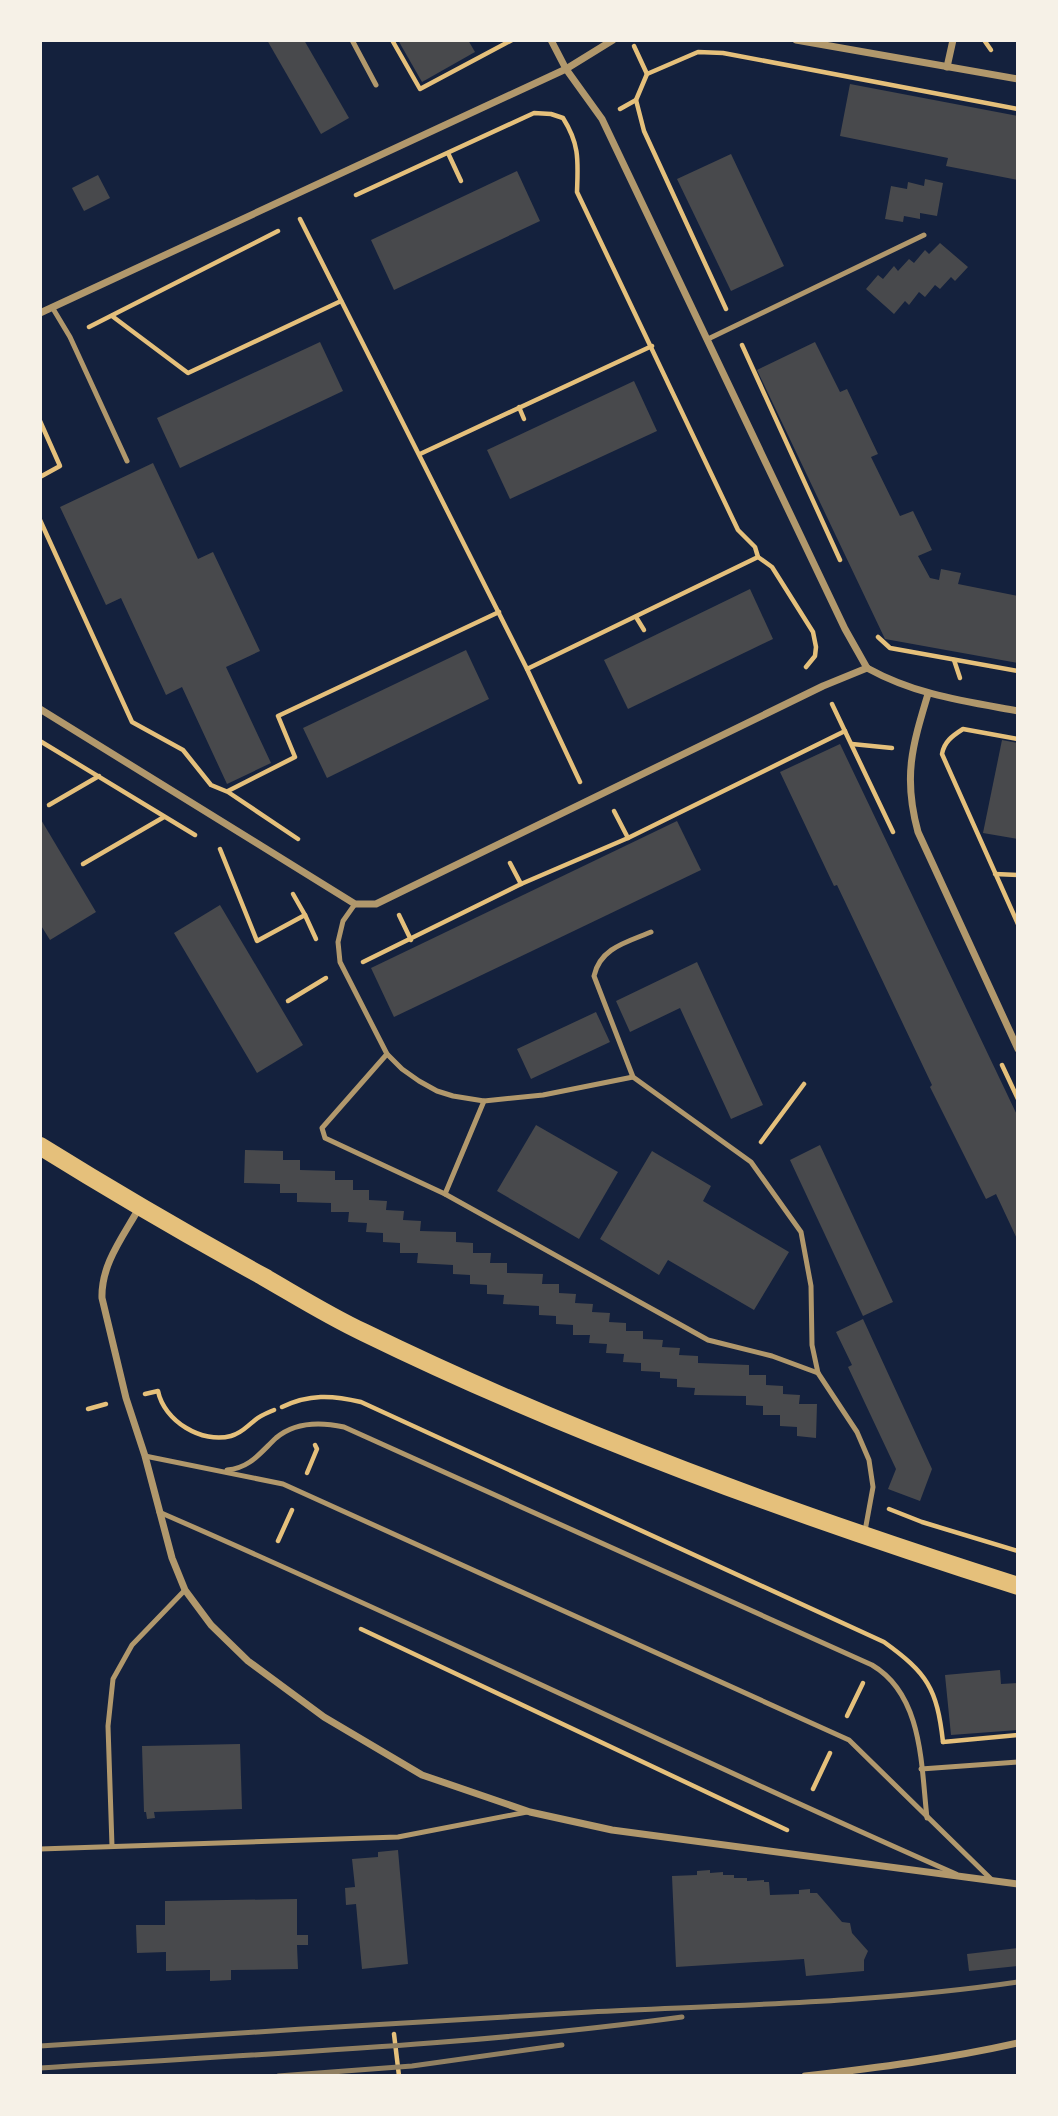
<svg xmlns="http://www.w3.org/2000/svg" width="1058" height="2116" viewBox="0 0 1058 2116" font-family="'Archivo Narrow',sans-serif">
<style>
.building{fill:#48494c}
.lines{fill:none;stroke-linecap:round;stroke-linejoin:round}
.path{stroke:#e5c07b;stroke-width:4.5}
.service{stroke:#b1986c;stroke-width:5}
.minor{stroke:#b1986c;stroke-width:7}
.primary{stroke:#e5c07b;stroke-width:18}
.rail{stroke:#918062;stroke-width:5}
</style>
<rect width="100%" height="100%" fill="#14213d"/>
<g class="building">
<polygon points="267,40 304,40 349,118 321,134"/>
<polygon points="398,40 468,40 475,52 422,82"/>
<polygon points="850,84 1018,116 1018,180 946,166 948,158 840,136"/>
<polygon points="731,154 784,266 731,291 677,179"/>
<polygon points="517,171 540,221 394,290 371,240"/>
<polygon points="98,175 110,198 84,211 72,188"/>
<polygon points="925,179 943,183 937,216 920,213 920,219 904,216 903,222 885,219 891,186 907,189 908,182 924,186"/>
<polygon points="940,243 968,267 955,281 951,277 940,289 935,285 925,297 919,292 909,305 905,301 894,314 866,289 878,275 883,279 894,266 898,271 909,259 914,263 925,250 929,254"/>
<polygon points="320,342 343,391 180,468 157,418"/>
<polygon points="815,342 840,392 847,389 878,454 871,457 900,516 913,511 932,550 918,556 930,578 939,580 941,569 961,573 958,584 1018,596 1018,663 885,639 757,370"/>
<polygon points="634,381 657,431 510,499 487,450"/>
<polygon points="153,463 198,559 213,552 260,651 226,667 271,763 227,784 182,687 166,695 121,598 106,605 60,507"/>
<polygon points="750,589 773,639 628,709 604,660"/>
<polygon points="466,650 489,699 327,778 303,728"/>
<polygon points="1002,740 1018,743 1018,839 983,833"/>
<polygon points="840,744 1018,1117 1018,1241 996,1194 986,1199 930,1087 932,1085 837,885 834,886 780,772"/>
<polygon points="40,818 96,912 50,940 40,924"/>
<polygon points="677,821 701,870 394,1017 371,968"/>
<polygon points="220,905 303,1045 257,1073 174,933"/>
<polygon points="697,962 763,1105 731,1119 680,1008 630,1032 616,1001"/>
<polygon points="596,1012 610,1042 531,1079 517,1049"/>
<polygon points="536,1125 618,1172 579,1239 497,1191"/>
<polygon points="820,1145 893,1302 863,1316 790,1160"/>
<polygon points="245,1150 283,1151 283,1160 300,1160 300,1170 335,1171 335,1180 353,1180 353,1190 369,1190 369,1200 387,1201 386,1210 404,1211 403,1220 421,1221 420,1231 456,1232 456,1242 473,1243 473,1253 491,1253 490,1263 507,1263 507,1273 543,1274 542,1284 559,1284 559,1293 576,1294 575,1303 593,1304 592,1312 610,1313 609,1322 626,1323 626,1331 643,1331 643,1339 663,1340 662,1347 680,1348 679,1355 698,1356 698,1363 749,1365 749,1375 766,1375 766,1385 783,1386 783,1394 800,1395 799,1404 817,1404 816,1438 797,1436 797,1427 780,1426 780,1415 763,1415 763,1406 746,1405 746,1396 694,1395 695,1388 677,1387 677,1379 660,1378 660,1372 641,1371 641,1363 623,1362 624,1354 606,1353 607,1344 589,1343 590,1335 573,1335 573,1325 556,1324 556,1316 539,1315 539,1306 503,1304 504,1295 487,1294 487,1285 470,1284 470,1275 453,1274 453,1265 417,1263 418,1253 400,1253 400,1243 383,1242 383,1233 366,1232 367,1223 348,1222 349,1212 331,1212 331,1203 297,1202 297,1193 280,1193 280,1184 244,1183"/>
<polygon points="652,1151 711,1186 703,1201 789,1252 754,1310 668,1260 659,1275 600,1239"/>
<polygon points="863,1319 932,1469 920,1501 888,1489 896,1469 848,1367 852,1365 836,1332"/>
<polygon points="1000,1670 1001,1684 1018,1683 1018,1730 951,1735 945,1675"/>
<polygon points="240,1744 242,1809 154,1812 155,1818 147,1819 146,1812 144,1812 142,1746"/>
<polygon points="398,1850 408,1964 362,1969 356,1904 346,1905 345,1888 355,1887 352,1859 378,1857 378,1852"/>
<polygon points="710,1870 710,1873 723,1872 723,1875 734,1875 734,1878 747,1878 747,1881 764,1880 764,1882 769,1882 770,1895 799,1894 799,1890 810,1889 810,1893 817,1893 842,1922 850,1923 852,1933 868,1951 864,1960 864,1971 806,1976 804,1959 676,1967 672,1876 697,1875 697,1871"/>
<polygon points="297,1899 297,1935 308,1935 308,1945 297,1945 298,1969 231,1970 231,1980 210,1981 210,1970 166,1971 166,1952 137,1953 136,1925 165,1925 165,1901"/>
<polygon points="1018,1948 1018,1966 969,1971 967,1954"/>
</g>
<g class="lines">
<g class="path">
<polyline points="392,40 420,89 512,40"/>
<polyline points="984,40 991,50"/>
<polyline points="634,46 647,74"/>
<polyline points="636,100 644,131 726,309"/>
<polyline points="620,109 636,100 647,74 698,52 723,53 1018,109"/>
<polyline points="448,153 461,181"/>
<path d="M356,195l178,-82 17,1 12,4c17,27 15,43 14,74l161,338 17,17 3,10 14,10 41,65 3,15 -1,9 -9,11"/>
<polyline points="300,219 527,669 580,782"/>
<polyline points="112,316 188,373 341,301"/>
<polyline points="89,327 278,231"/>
<polyline points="742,345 840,560"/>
<polyline points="519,407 524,419"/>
<polyline points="40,421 60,466 40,477"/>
<polyline points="420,454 652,346"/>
<polyline points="40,520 132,722 183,750 211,785 228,792 298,839"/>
<polyline points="636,617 644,630"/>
<polyline points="878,637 890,648 1018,671"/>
<polyline points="954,660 960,678"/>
<polyline points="527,669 758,557"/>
<polyline points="832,704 893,832"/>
<path d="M1018,739l-55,-10c-11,7 -19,13 -21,25l76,170"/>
<polyline points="40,741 195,835"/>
<polyline points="852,744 892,748"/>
<polyline points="228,791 295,757 278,716 499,612"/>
<polyline points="49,805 99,776"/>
<polyline points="614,811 628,838"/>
<polyline points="220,849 257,941 305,915"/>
<polyline points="510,863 521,884"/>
<polyline points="83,864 164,817"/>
<polyline points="995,874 1018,875"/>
<polyline points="293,894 305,915 316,939"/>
<polyline points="399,915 411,940"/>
<polyline points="363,962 521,884 628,838 845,731"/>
<polyline points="288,1001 326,978"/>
<polyline points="1002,1065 1018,1099"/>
<polyline points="761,1142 804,1084"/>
<path d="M145,1394l13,-3c6,30 44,53 73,45 11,-3 15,-9 23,-15 5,-5 13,-8 20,-11"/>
<path d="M282,1407c27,-13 50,-12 79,-5l523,240c43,31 53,46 59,100"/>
<polyline points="88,1409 106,1404"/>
<polyline points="307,1473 317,1449 315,1445"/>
<polyline points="889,1509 922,1522 1018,1551"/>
<polyline points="278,1541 292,1510"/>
<polyline points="361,1629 787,1830"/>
<polyline points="847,1716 863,1683"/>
<polyline points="943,1742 1018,1735"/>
<polyline points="813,1789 830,1753"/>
<polyline points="394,2034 399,2076"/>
</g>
<g class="service">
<polyline points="352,40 376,85"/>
<polyline points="52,307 70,337 127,461"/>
<polyline points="708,339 924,235"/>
<polyline points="355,904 343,921 338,942 340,962 387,1054 402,1069 419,1081 437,1091 453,1096 484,1101 543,1095 633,1077"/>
<path d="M651,932c-24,10 -51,16 -57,44l39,101 118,85 50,70 10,54 1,59 6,28 39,59 12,28 4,27 -8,44"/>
<polyline points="387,1054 322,1128 325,1138 445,1194 708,1340 772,1356 818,1373"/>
<polyline points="445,1194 484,1101"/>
<polyline points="145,1456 283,1484 849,1740 993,1881"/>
<path d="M227,1470c23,-2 33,-17 49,-32 20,-17 45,-16 68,-11l528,238c51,30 49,100 55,153"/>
<path d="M159,1512c268,116 530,245 797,362"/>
<polyline points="921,1769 1018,1762"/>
<polyline points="112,1846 108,1726 113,1679 132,1645 185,1590"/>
<polyline points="40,1849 398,1837 527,1812"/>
</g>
<g class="minor">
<polyline points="551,40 566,69 602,119 845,629 867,668"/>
<polyline points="796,40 1018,79"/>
<polyline points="947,67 953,40"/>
<polyline points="40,313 566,69 613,40"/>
<path d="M867,668c49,27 96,33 151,43"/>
<path d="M928,694c-16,53 -25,83 -10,138l100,217"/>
<polyline points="40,709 355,904 376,904 823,686 867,668"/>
<path d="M139,1208c-16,29 -38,56 -37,90l24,100 19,58 27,102 13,32 26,35 37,36 76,56 98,58 108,37 82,18 406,54"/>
<path d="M805,2076c71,-8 142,-17 213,-33"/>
</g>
<path class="primary" d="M40,1146c74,46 148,89 224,131 33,19 65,39 99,55 211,103 432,183 655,254"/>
<g class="rail">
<path d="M40,2046c183,-12 367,-24 550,-34 143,-7 286,-9 428,-30"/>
<path d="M40,2068c214,-14 430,-22 642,-51"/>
<polyline points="278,2076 412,2066 562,2045"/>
</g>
</g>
<rect width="1058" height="2116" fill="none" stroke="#f6f1e7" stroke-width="84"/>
</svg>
